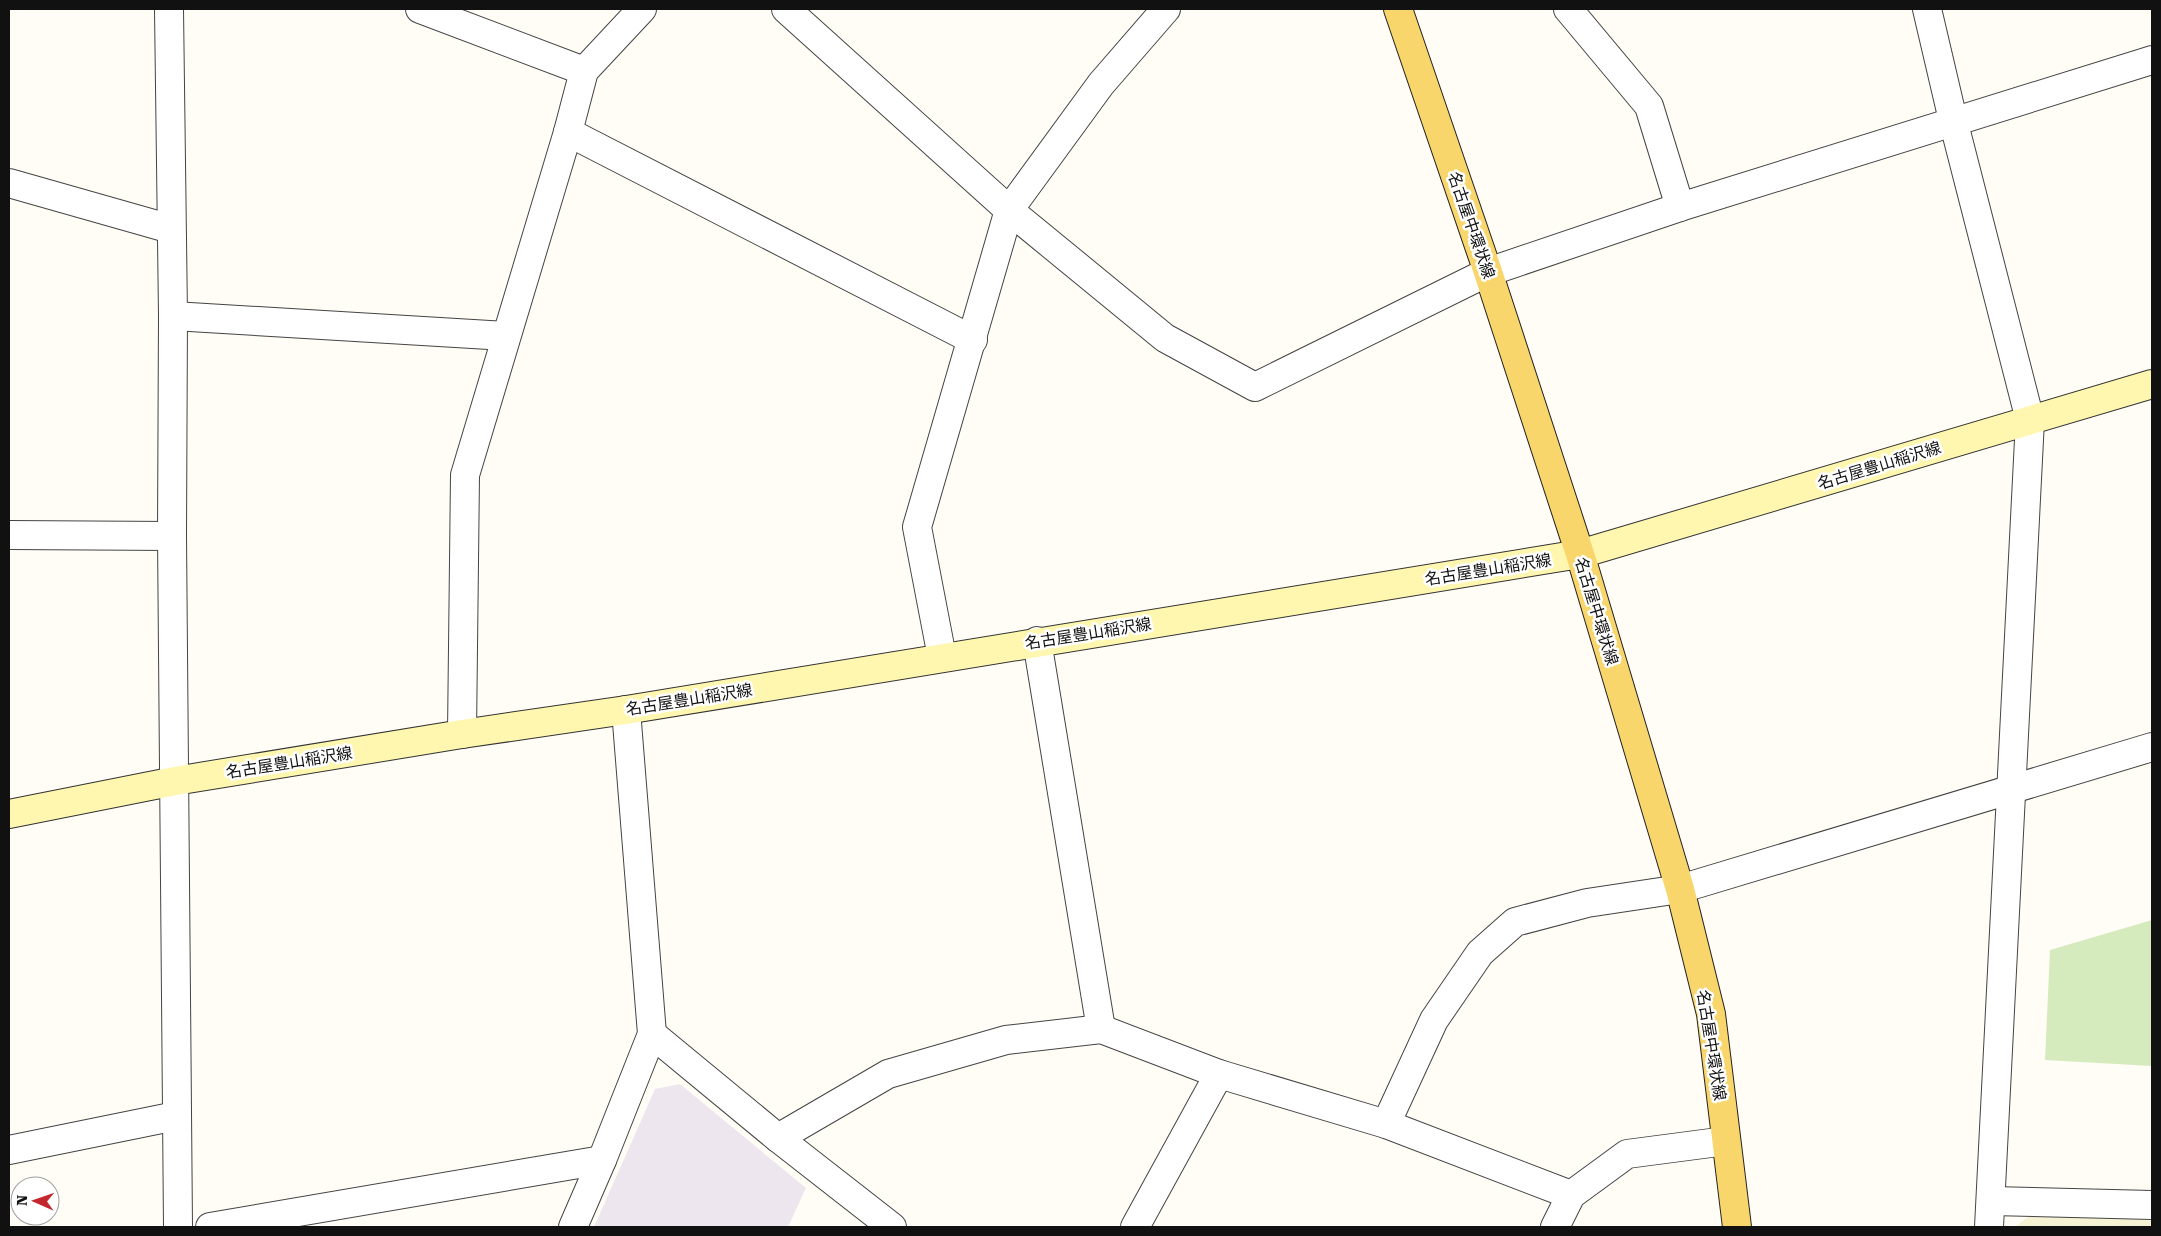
<svg xmlns="http://www.w3.org/2000/svg" width="2161" height="1236" viewBox="0 0 2161 1236" font-family="'Roboto Serif','Noto Sans JP',serif">
<style>
.industrial{fill:#eee6ef}
.farmland{fill:#f6f3d4}
.green{fill:#d5ebbd}
.lines{fill:none;stroke-linecap:round;stroke-linejoin:round}
.minor-casing{stroke:#444;stroke-width:30}
.tertiary-casing{stroke:#444;stroke-width:30}
.secondary-casing{stroke:#333;stroke-width:30}
.primary-casing{stroke:#222;stroke-width:30}
.minor{stroke:#fff;stroke-width:28}
.tertiary{stroke:#fff;stroke-width:28}
.secondary{stroke:#fff6b0;stroke-width:28}
.primary{stroke:#f9d66b;stroke-width:28}
.labels{text-anchor:middle;stroke-width:5;stroke-linejoin:round;paint-order:stroke}
.street-label{font-size:16px;fill:#111;stroke:#fff}
</style>
<rect width="100%" height="100%" fill="#fffdf5"/>
<polygon class="industrial" points="680,1084 806,1188 788,1227 594,1227 655,1089"/>
<polygon class="farmland" points="2029,1216 2152,1219 2152,1227 2015,1227"/>
<polygon class="green" points="2152,920 2152,1066 2045,1060 2050,950"/>
<g class="lines">
<defs>
<g id="minor">
<polyline points="420,9 584,71"/>
<polyline points="786,9 1009,210 1165,338 1255,387 1488,272 1680,207 2152,60"/>
<polyline points="1568,9 1649,106 1680,207"/>
<polyline points="1927,9 1953,120 2030,420 1989,1227"/>
<polyline points="568,132 973,340"/>
<polyline points="9,183 171,229"/>
<polyline points="173,316 506,336"/>
<polyline points="9,535 172,536"/>
<polyline points="1037,641 1101,1029"/>
<polyline points="942,657 917,527 1009,210 1101,84 1166,9"/>
<polyline points="462,734 465,475 568,132 584,71 642,9"/>
<polyline points="652,1034 778,1138 892,1227"/>
<polyline points="1386,1124 1434,1020 1480,953 1515,922 1587,903 1680,889 2152,747"/>
<polyline points="778,1138 888,1074 1006,1040 1101,1029 1219,1074 1386,1124 1571,1195"/>
<polyline points="9,1150 176,1116"/>
<polyline points="1991,1201 2152,1205"/>
<polyline points="210,1227 602,1160"/>
<polyline points="573,1227 602,1160 652,1034 626,710"/>
<polyline points="1135,1227 1219,1074"/>
<polyline points="1555,1227 1571,1195 1627,1154 1726,1141"/>
</g>
<polyline id="tertiary" points="169,9 173,316 172,536 178,1227"/>
<polyline id="secondary" points="9,814 175,781 462,734 626,710 1580,554 2152,384"/>
<polyline id="primary" points="1398,9 1488,272 1580,554 1680,889 1711,1014 1737,1227"/>
</defs>
<use href="#minor" class="minor-casing"/>
<use href="#tertiary" class="tertiary-casing"/>
<use href="#secondary" class="secondary-casing"/>
<use href="#primary" class="primary-casing"/>
<use href="#minor" class="minor"/>
<use href="#tertiary" class="tertiary"/>
<use href="#secondary" class="secondary"/>
<use href="#primary" class="primary"/>
</g>
<g class="labels">
<g class="street-label">
<text transform="translate(1472 225) rotate(71)" y="6">名古屋中環状線</text>
<text transform="translate(1879 465) rotate(-17)" y="6">名古屋豊山稲沢線</text>
<text transform="translate(1488 569) rotate(-9)" y="6">名古屋豊山稲沢線</text>
<text transform="translate(1597 611) rotate(73)" y="6">名古屋中環状線</text>
<text transform="translate(1088 633) rotate(-9)" y="6">名古屋豊山稲沢線</text>
<text transform="translate(689 699) rotate(-9)" y="6">名古屋豊山稲沢線</text>
<text transform="translate(289 762) rotate(-9)" y="6">名古屋豊山稲沢線</text>
<text transform="translate(1712 1045) rotate(81)" y="6">名古屋中環状線</text>
</g>
</g>
<rect width="2161" height="1236" fill="none" stroke="#111111" stroke-width="20"/>
<g transform="translate(35 1201) rotate(272)"><circle r="24" fill="#ffffff" stroke="#a0a0a0"/>
<path d="M0-4L9 19L0 12L-9 19Z" fill="#c4262e"/>
<text y="-8" font-size="14" font-weight="bold" text-anchor="middle" fill="#111111">N</text>
</g>
</svg>
